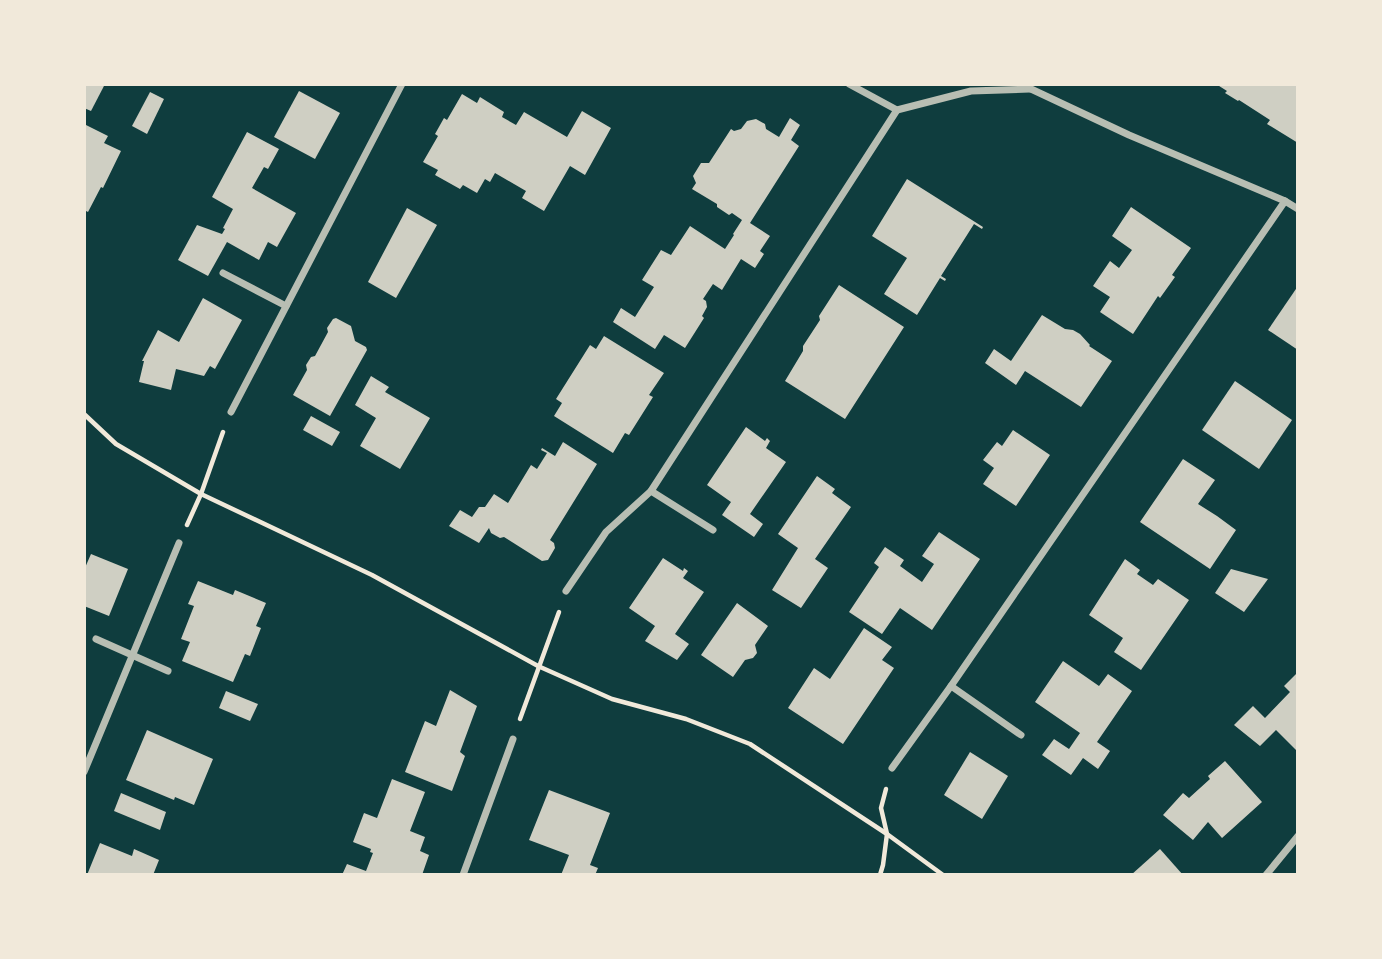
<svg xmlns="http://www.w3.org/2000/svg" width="1382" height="959" viewBox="0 0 1382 959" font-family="Arial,sans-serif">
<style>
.building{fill:#cfcfc3}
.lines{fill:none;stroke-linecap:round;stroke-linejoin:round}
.path{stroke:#f1e9da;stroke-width:4.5}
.minor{stroke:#b8beb3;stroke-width:7}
</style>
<rect width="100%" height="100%" fill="#0f3d3e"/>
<g class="building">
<polygon points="86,84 105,84 91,111 84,108 84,88"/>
<polygon points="1216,84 1298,84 1298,143 1267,124 1270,120 1239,100 1238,101 1225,93 1227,91"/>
<polygon points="299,91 340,113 315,159 274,137"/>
<polygon points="150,92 164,99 147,134 132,126"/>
<polygon points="462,94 477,103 480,97 504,112 502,117 516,125 524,112 567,137 582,111 611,128 585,175 570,166 544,211 522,198 526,191 495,173 490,182 485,179 477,193 463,185 460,189 435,175 438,170 423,162 438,136 435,134 444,118 447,120"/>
<polygon points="790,118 800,125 791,140 799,146 750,223 770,236 760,251 764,254 755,268 741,259 722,290 713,284 703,299 706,301 707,307 702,316 704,318 685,348 664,335 655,349 613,322 621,308 635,317 654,287 642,280 661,250 671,255 690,226 725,249 734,235 733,234 742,220 732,213 729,215 717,207 717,204 692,189 696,183 693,176 701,163 709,163 731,129 734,131 741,129 747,121 756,119 765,124 766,129 779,137"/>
<polygon points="84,124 108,136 104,143 121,151 103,188 101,187 88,212 84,210"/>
<polygon points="247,132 279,149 268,169 264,167 252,188 296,213 277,247 268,242 259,260 227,242 208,276 178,260 197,225 222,234 225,229 223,228 233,209 212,197"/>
<polygon points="907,179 983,227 982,229 974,224 941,276 946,279 945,281 940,278 917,315 884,294 907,258 872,236"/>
<polygon points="1131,207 1191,248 1172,275 1175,277 1160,298 1158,296 1133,334 1100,312 1110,297 1093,286 1110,261 1119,268 1132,250 1112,236"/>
<polygon points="407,208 437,225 396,298 368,282"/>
<polygon points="839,285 904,327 845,419 785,381 803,351 803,346 820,320 819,316"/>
<polygon points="1298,286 1298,350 1268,330"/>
<polygon points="203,298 242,320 215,369 210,366 204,376 176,369 171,390 139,382 144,361 142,361 158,330 179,342"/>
<polygon points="1042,315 1065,329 1073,330 1080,334 1090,345 1089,346 1112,361 1081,407 1025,371 1016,385 985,363 994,349 1011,361"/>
<polygon points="336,318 351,326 355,341 366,347 367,350 330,416 293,395 307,370 306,365 311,357 315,356 328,332 327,328 333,319"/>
<polygon points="604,336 664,373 649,395 653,397 629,435 625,433 613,453 554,416 562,403 556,399 590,345 596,349"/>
<polygon points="371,376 389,387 385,392 430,418 400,469 360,446 376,418 355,405"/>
<polygon points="1235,381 1292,420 1259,469 1202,430"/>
<polygon points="311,416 340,432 332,446 303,430"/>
<polygon points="746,427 765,441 767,438 770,441 766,448 786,462 750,514 763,524 754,537 722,515 731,502 707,485"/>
<polygon points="1013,430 1050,455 1016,506 983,484 994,468 983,460 997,442 1002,446"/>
<polygon points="563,442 597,464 550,540 554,543 555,548 548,560 542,561 504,537 500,538 491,533 489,528 479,543 449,526 460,510 472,517 479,507 485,507 494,494 508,503 531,465 537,469 547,453 541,450 542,448 555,456"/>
<polygon points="1183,459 1215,480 1198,504 1217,516 1236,530 1210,569 1140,522"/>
<polygon points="817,476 835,489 832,493 851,507 815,559 828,568 801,608 772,590 798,548 778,534"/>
<polygon points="939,532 980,559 932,630 900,608 882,634 849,612 879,567 874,563 885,547 904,560 900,566 922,582 934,564 922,556"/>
<polygon points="91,554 128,569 109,616 84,606 84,570"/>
<polygon points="663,558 683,571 684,568 688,571 683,578 704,592 675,634 689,644 677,660 645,641 655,626 629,608"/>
<polygon points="1125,559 1140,570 1137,574 1153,585 1158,579 1189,600 1141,670 1114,652 1123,638 1089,615"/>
<polygon points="1231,569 1268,579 1244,612 1215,593"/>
<polygon points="198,581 233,595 235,590 266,603 256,626 261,628 250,656 245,654 233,682 182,661 190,642 181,639 194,606 188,604"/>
<polygon points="737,603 768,626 755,645 757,653 753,658 745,660 733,677 701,655"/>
<polygon points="864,628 892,647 882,660 894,668 843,744 788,708 814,668 830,679"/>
<polygon points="1063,661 1099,686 1108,674 1132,691 1097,742 1110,751 1098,769 1083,758 1071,775 1042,755 1054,739 1069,749 1080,733 1035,702"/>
<polygon points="1298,672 1298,748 1296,750 1276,730 1260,746 1234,725 1253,706 1265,718 1290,692 1284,686"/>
<polygon points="450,690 477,706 460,752 465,756 452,791 405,772 425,721 436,726"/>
<polygon points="226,691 258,704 250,721 219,708"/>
<polygon points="147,730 213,759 194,805 175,797 174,800 126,780"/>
<polygon points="970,752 1008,776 982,819 944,795"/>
<polygon points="1225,761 1262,802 1222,838 1208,822 1193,840 1163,815 1183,793 1189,798 1210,779 1208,776"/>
<polygon points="392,779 425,792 410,831 425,837 420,851 429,855 422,875 342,875 347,864 366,871 373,853 370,852 371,849 353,842 364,813 377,818"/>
<polygon points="549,790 610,813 590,865 598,868 595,875 561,875 569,855 529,840"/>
<polygon points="121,793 166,812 160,830 114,811"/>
<polygon points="100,843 132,856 134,849 159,860 153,875 87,875"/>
<polygon points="1160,849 1183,875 1131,875"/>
</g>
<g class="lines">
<g class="path">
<polyline points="84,414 116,444 201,494 372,575 538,666 612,699 686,719 750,744 887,834 943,875"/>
<polyline points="187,525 201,494 223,432"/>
<polyline points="520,719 559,612"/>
<polyline points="880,875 883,865 887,834 881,808 886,789"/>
</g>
<g class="minor">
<polyline points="849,84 897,110 971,91 1030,89"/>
<polyline points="1024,84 1031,89 1129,135 1285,201"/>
<polyline points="223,273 286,306"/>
<polyline points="231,412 402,84"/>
<polyline points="651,491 713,530"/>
<polyline points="566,591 606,532 651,491 897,110"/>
<polyline points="96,639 168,671"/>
<polyline points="951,686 1021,735"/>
<polyline points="892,768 951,686 1285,201 1298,209"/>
<polyline points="84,772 179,543"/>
<polyline points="463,875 513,739"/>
<polyline points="1266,875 1298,836"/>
</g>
</g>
<rect width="1382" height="959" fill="none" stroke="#f1e9da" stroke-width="172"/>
</svg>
